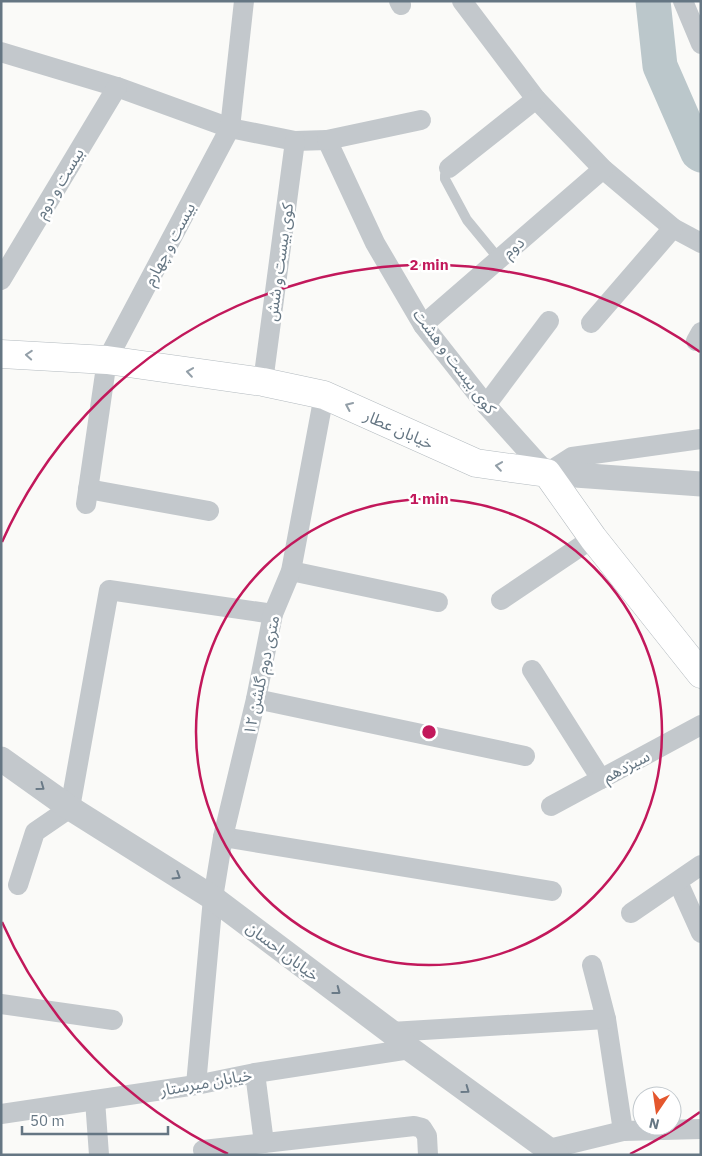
<svg xmlns="http://www.w3.org/2000/svg" width="702" height="1156" viewBox="0 0 702 1156" font-family="'IBM Plex Sans','Noto Sans Arabic',sans-serif">
<style>
.lines{fill:none;stroke-linecap:round;stroke-linejoin:round}
.river{stroke:#bbc7cb;stroke-width:35}
.secondary-casing{stroke:#b3babf;stroke-width:29}
.service{stroke:#c3c8cc;stroke-width:10}
.minor{stroke:#c3c8cc;stroke-width:20}
.tertiary{stroke:#c3c8cc;stroke-width:25}
.secondary{stroke:#fff;stroke-width:28}
.oneway{stroke:#939fa8}
.oneway2{stroke:#6a7a87}
.ring{fill:none;stroke:#c2185b;stroke-width:2.5}
.labels{text-anchor:middle;stroke-width:5;stroke-linejoin:round;paint-order:stroke}
.street-label{font-size:16px;fill:#657683;stroke:#fff}
.centre{fill:#c2185b;stroke:#fff;stroke-width:2.5}
.ring-label{font-size:15px;text-anchor:middle;font-weight:bold;fill:#c2185b;stroke:#fff;stroke-width:5;stroke-linejoin:round;paint-order:stroke}
</style>
<rect width="100%" height="100%" fill="#fafaf8"/>
<g class="lines">
<polyline class="river" points="653,1 660,66 698,153 701,155"/>
<defs>
<polyline id="secondary" points="1,354 107,360 263,382 324,395 476,463 547,473 593,538 701,674"/>
</defs>
<use href="#secondary" class="secondary-casing"/>
<polyline class="service" points="449,168 445,175 445,179 467,220 499,259"/>
<g class="minor">
<polyline points="399,1 401,5"/>
<polyline points="462,1 536,99 603,169 673,228 701,243"/>
<polyline points="683,1 701,44"/>
<polyline points="1,52 117,87 230,128 295,141 327,140 375,243 423,325 486,405 547,473 572,457 701,439"/>
<polyline points="327,140 421,120"/>
<polyline points="449,168 536,99"/>
<polyline points="1,280 117,87"/>
<polyline points="591,323 673,228"/>
<polyline points="423,325 603,169"/>
<polyline points="696,341 701,332"/>
<polyline points="263,382 295,141"/>
<polyline points="486,405 549,321"/>
<polyline points="88,489 209,511"/>
<polyline points="86,504 107,360 230,128 244,1"/>
<polyline points="291,571 438,602"/>
<polyline points="501,600 593,538"/>
<polyline points="532,670 601,779"/>
<polyline points="256,699 525,756"/>
<polyline points="551,806 701,725"/>
<polyline points="223,837 552,891"/>
<polyline points="678,882 701,933"/>
<polyline points="18,885 35,832 70,808 109,590 273,614"/>
<polyline points="631,913 701,865"/>
<polyline points="1,1004 113,1020"/>
<polyline points="606,1019 623,1131"/>
<polyline points="391,1032 606,1019 592,965"/>
<polyline points="255,1073 264,1143"/>
<polyline points="196,1085 213,898 223,837 256,699 273,614 291,571 324,395"/>
<polyline points="95,1100 99,1155"/>
<polyline points="1,1114 196,1085 255,1073 410,1049"/>
<polyline points="549,1149 623,1131 701,1129"/>
<polyline points="203,1150 414,1126 422,1128 427,1136 428,1155"/>
</g>
<g class="tertiary">
<polyline points="547,473 701,484"/>
<polyline points="1,759 70,808 213,898 391,1032 410,1049 556,1155"/>
</g>
<use href="#secondary" class="secondary"/>
</g>
<defs><path id="oneway-chevron" d="M-2-3.5L2.5 0L-2 3.5" fill="none" stroke-width="1.6" stroke-linecap="round" stroke-linejoin="round" transform="scale(1.25)"/></defs>
<g class="oneway">
<use href="#oneway-chevron" transform="translate(29 355) rotate(-176)"/>
<use href="#oneway-chevron" transform="translate(190 372) rotate(-172)"/>
<use href="#oneway-chevron" transform="translate(349 406) rotate(-156)"/>
<use href="#oneway-chevron" transform="translate(499 466) rotate(-172)"/>
</g>
<g class="oneway2">
<use href="#oneway-chevron" transform="translate(41 787) rotate(36)"/>
<use href="#oneway-chevron" transform="translate(177 876) rotate(32)"/>
<use href="#oneway-chevron" transform="translate(337 991) rotate(37)"/>
<use href="#oneway-chevron" transform="translate(466 1090) rotate(36)"/>
</g>
<g class="ring">
<circle cx="429" cy="732" r="233"/>
<path d="M700 1112A467 467 0 0 1 630 1154M228 1154A467 467 0 0 1 2 922M2 542A467 467 0 0 1 700 352"/>
</g>
<g class="labels">
<g class="street-label">
<text transform="translate(59 183) rotate(-59)" y="6">بیست و دوم</text>
<text transform="translate(169 244) rotate(-62)" y="6">بیست و چهارم</text>
<text transform="translate(513 247) rotate(-41)" y="6">دوم</text>
<text transform="translate(279 262) rotate(-82)" y="6">کوی بیست و شش</text>
<text transform="translate(455 361) rotate(53)" y="6">کوی بیست و هشت</text>
<text transform="translate(399 429) rotate(24)" y="6">خیابان عطار</text>
<text transform="translate(261 675) rotate(-78)" y="6">۱۲ متری دوم گلشن</text>
<text transform="translate(626 766) rotate(-28)" y="6">سیزدهم</text>
<text transform="translate(283 951) rotate(37)" y="6">خیابان احسان</text>
<text transform="translate(206 1082) rotate(-10)" y="6">خیابان میرستار</text>
</g>
</g>
<circle cx="429" cy="732" r="8" class="centre"/>
<g class="ring-label">
<text x="429" y="270">2 min</text>
<text x="429" y="504">1 min</text>
</g>
<rect width="702" height="1156" fill="none" stroke="#657683" stroke-width="5"/>
<g transform="translate(657 1111) rotate(193)"><circle r="24" fill="#ffffff" stroke="#c1c8cd"/>
<path d="M0-4L9 19L0 12L-9 19Z" fill="#e4572e"/>
<text y="-8" font-size="14" font-weight="bold" text-anchor="middle" fill="#657683">N</text>
</g>
<path d="M22 1126v8h146v-8" fill="none" stroke="#657683" stroke-width="2.5"/>
<text x="30" y="1126" font-size="15" fill="#657683" stroke="#ffffff" stroke-width="4" paint-order="stroke">50 m</text>
</svg>
